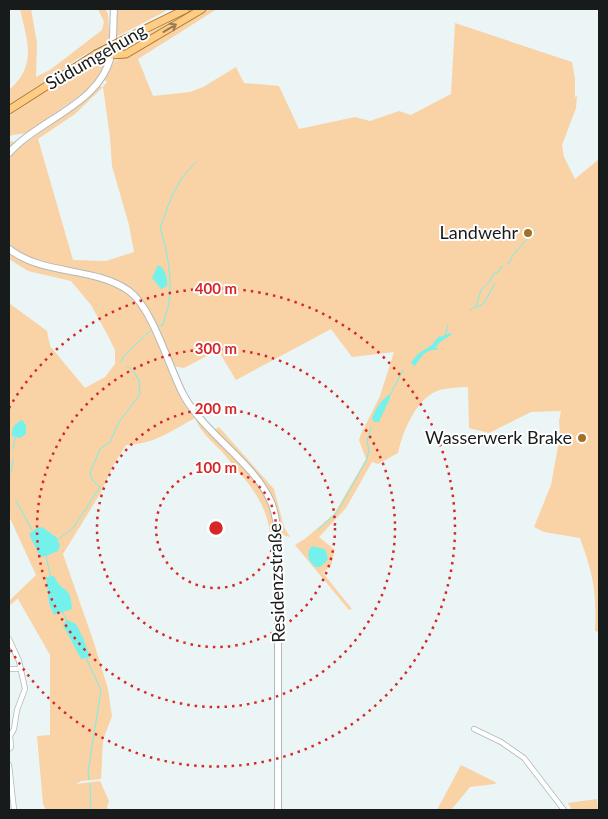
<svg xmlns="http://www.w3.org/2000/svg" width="608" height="819" viewBox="0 0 608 819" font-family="Lato,sans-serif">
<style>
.green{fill:#f9d2a5;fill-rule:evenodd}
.water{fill:#75f1ec}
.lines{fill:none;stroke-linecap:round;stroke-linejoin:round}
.stream{stroke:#75f1ec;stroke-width:1}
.minor-casing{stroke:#b0b9b9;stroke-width:6}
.secondary-casing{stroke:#b0b9b9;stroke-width:8}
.primary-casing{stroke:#ad782b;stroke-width:9}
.minor{stroke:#fff;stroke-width:4.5}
.secondary{stroke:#fff;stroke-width:6}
.primary{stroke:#fecc85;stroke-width:7}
.primary-bridge-casing{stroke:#ad782b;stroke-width:9;stroke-linecap:butt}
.primary-bridge{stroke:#fecc85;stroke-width:7}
.oneway{stroke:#967c55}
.ring{fill:none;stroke:#d62828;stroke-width:2.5;stroke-dasharray:2.5 5}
.poi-dot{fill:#a46f28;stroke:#fff;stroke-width:2}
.labels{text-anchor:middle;stroke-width:4;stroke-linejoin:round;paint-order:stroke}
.street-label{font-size:18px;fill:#181b1b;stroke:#fff}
.poi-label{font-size:18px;fill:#181b1b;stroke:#fff;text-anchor:end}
.centre{fill:#d62828;stroke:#fff;stroke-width:2.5}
.ring-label{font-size:15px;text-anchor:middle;font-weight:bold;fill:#d62828;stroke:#fff;stroke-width:4;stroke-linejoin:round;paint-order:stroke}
</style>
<rect width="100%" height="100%" fill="#ebf5f5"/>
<g class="green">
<path d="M20,9h11l6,34 -1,34 14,-7 52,-40 2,-8 -6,-13h7l3,5 2,27 -31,17 -70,47v-15c29,-25 18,-49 11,-81z"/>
<polygon points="118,9 167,9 164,12 116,37 117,11"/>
<polygon points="197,9 124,52 116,52 126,44"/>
<path d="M207,9h10l-79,50 15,37 37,-4 13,-5 33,-20 8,16 35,3 20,43 56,-12 15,4 29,-10 12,4 40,-21 4,-71 117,39 3,17v18l2,-1 -1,12 -14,37 2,12 11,22 24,-20v473l-4,-1c2,-39 -2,-57 -15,-93l-36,-6 -10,-5 17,-42 9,-50 -1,-14 2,-10 -30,1 -42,21 -20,-5 -1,-41c-9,0 -23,1 -31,4 -21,8 -35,42 -39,62l-20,11 -6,-2 -26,46 -27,29 16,13 -4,15 -8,8 29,36 -3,1 -54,-65 11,-7 28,-24 32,-55 -7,-19 2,-6 19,-38 14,-44 -42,5 -21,-28 -95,51 -18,-30 -34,18 -11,-2 8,28 14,24 19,12 5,-3 55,62 10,38 6,10 -7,-2 -7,1v38l-2,1c-2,-25 -2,-54 -15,-75 -9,-17 -23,-31 -35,-46 -10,-11 -24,-22 -29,-36 -24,13 -40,26 -69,27l-12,19 -14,30 -37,60 31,89 14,46 4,27 -9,24 -2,39 -20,2 -5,3 24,-3 9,20 -2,6 1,3h-62l-3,-6 -6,-68 13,-1v-80l-32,-56 3,-3 -12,10v-5l27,-26 -27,-59v-213l38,28 3,15 35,42 20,-11 10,-13v-14l-8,-16 -16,-29 -20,-24 -43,-10 -19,-12v-117l3,-1 8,6 63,-45 16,-16 4,1 4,-5 -2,-2 1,-3 8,-16 16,-5zM103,87l7,50 2,29 17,59 5,27 -28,9 -33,-1 -35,-121 37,-25zM54,577l3,6 6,5 -14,16 -2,-26z"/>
<polygon points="107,55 102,73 86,91 27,133 12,135 9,137 9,116 61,81"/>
<path d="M461,765l36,18c-9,3 -18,2 -27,4l-19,23h-14z"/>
<polygon points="597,799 598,810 572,810 568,803"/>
</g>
<g class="water">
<path d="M158,265c7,3 10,14 9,21l-6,3 -9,-11z"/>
<path d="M451,333l1,1c-6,5 -12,6 -16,13l2,3c-12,-2 -17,7 -23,16l-2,-1 -2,-3 8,-9 13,-8 7,-9 1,1z"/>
<path d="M390,394v4l-11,24h-5l-2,-3c2,-9 10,-20 18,-25z"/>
<path d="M22,420l4,5v9l-6,4 -8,-2c0,-9 2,-12 10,-16z"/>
<polygon points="42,527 56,537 60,545 58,551 46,556 40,557 29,534 37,528"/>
<polygon points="312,546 325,549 328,558 327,561 320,567 315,567 309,560 308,552"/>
<path d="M54,576c8,18 17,8 18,33l-18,6 -5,-11 -3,-27z"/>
<polygon points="67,620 76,624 84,640 90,657 81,659 63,625"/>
</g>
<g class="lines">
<g class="stream">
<polyline points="507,264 509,263 513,255 535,230"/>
<polyline points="476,308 484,303 495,283"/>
<polyline points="470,310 476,306 481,290 490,281 493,274 498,272 500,268 503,266"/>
<path d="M159,326l4,-1c1,-8 5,-15 6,-23 3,-22 -1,-52 -9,-73 6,-18 12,-36 22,-51 4,-6 9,-10 13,-15"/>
<polyline points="445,336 448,325"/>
<polyline points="121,362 124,356 150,331"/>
<polyline points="390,395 403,370"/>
<polyline points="13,449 15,437"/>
<polyline points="9,474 11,472 13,459"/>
<polyline points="16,501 32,530"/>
<polyline points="318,530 338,511 367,459 369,449 367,441 371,427"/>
<polyline points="56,541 73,528 100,487 93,481 90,475 91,471 100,449 110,442 119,422 140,394 139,380 134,372 127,366"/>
<polyline points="46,556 51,579"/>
<polyline points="62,611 67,621"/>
<polyline points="86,658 101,690 88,772 89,780"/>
<polyline points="90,785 91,810"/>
</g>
<defs>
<g id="minor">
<polyline points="9,639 19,661 25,689 17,710 14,729 10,736 11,747 9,749"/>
<polyline points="9,669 21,669"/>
<polyline points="474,729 501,742 524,758 564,810"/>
<polyline points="9,765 14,810"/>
</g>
<g id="secondary">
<path d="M9,153c30,-34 92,-49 102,-98 3,-15 2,-31 3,-46"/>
<path d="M9,249c35,27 84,17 120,42 23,16 40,76 54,103 21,40 71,68 88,108 4,9 5,19 7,29v279"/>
</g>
<g id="primary">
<polyline points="127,38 186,9"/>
<polyline points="111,55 126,54 202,9"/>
<polyline points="9,110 96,54"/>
</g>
</defs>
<use href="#minor" class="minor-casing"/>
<use href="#secondary" class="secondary-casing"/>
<use href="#primary" class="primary-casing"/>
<use href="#minor" class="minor"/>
<use href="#secondary" class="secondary"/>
<use href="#primary" class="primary"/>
<defs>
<polyline id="primary-bridge" points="96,54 127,38"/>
</defs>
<use href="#primary-bridge" class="primary-bridge-casing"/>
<use href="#primary-bridge" class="primary-bridge"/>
</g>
<defs><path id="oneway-shaft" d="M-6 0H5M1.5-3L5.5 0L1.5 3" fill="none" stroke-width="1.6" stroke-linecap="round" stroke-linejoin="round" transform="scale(1.25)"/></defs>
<use class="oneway" href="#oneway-shaft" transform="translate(170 28) rotate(-31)"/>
<g class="ring">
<circle cx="216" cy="528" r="60"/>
<circle cx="216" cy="528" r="119"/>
<circle cx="216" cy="528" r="179"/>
<path d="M9 408A239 239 0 1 1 9 647"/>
</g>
<g class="poi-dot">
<circle cx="528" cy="233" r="5"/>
<circle cx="582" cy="438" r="5"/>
</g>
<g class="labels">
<g class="street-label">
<text transform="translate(96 57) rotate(-30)" y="6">Südumgehung</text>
<text transform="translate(277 583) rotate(-92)" y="6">Residenzstraße</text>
</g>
<g class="poi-label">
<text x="518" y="239">Landwehr</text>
<text x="572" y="444">Wasserwerk Brake</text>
</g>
</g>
<circle cx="216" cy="528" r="8" class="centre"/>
<g class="ring-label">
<text x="216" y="294">400 m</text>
<text x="216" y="354">300 m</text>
<text x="216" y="414">200 m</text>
<text x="216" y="473">100 m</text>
</g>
<rect width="608" height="819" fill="none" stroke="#181b1b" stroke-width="20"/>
</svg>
